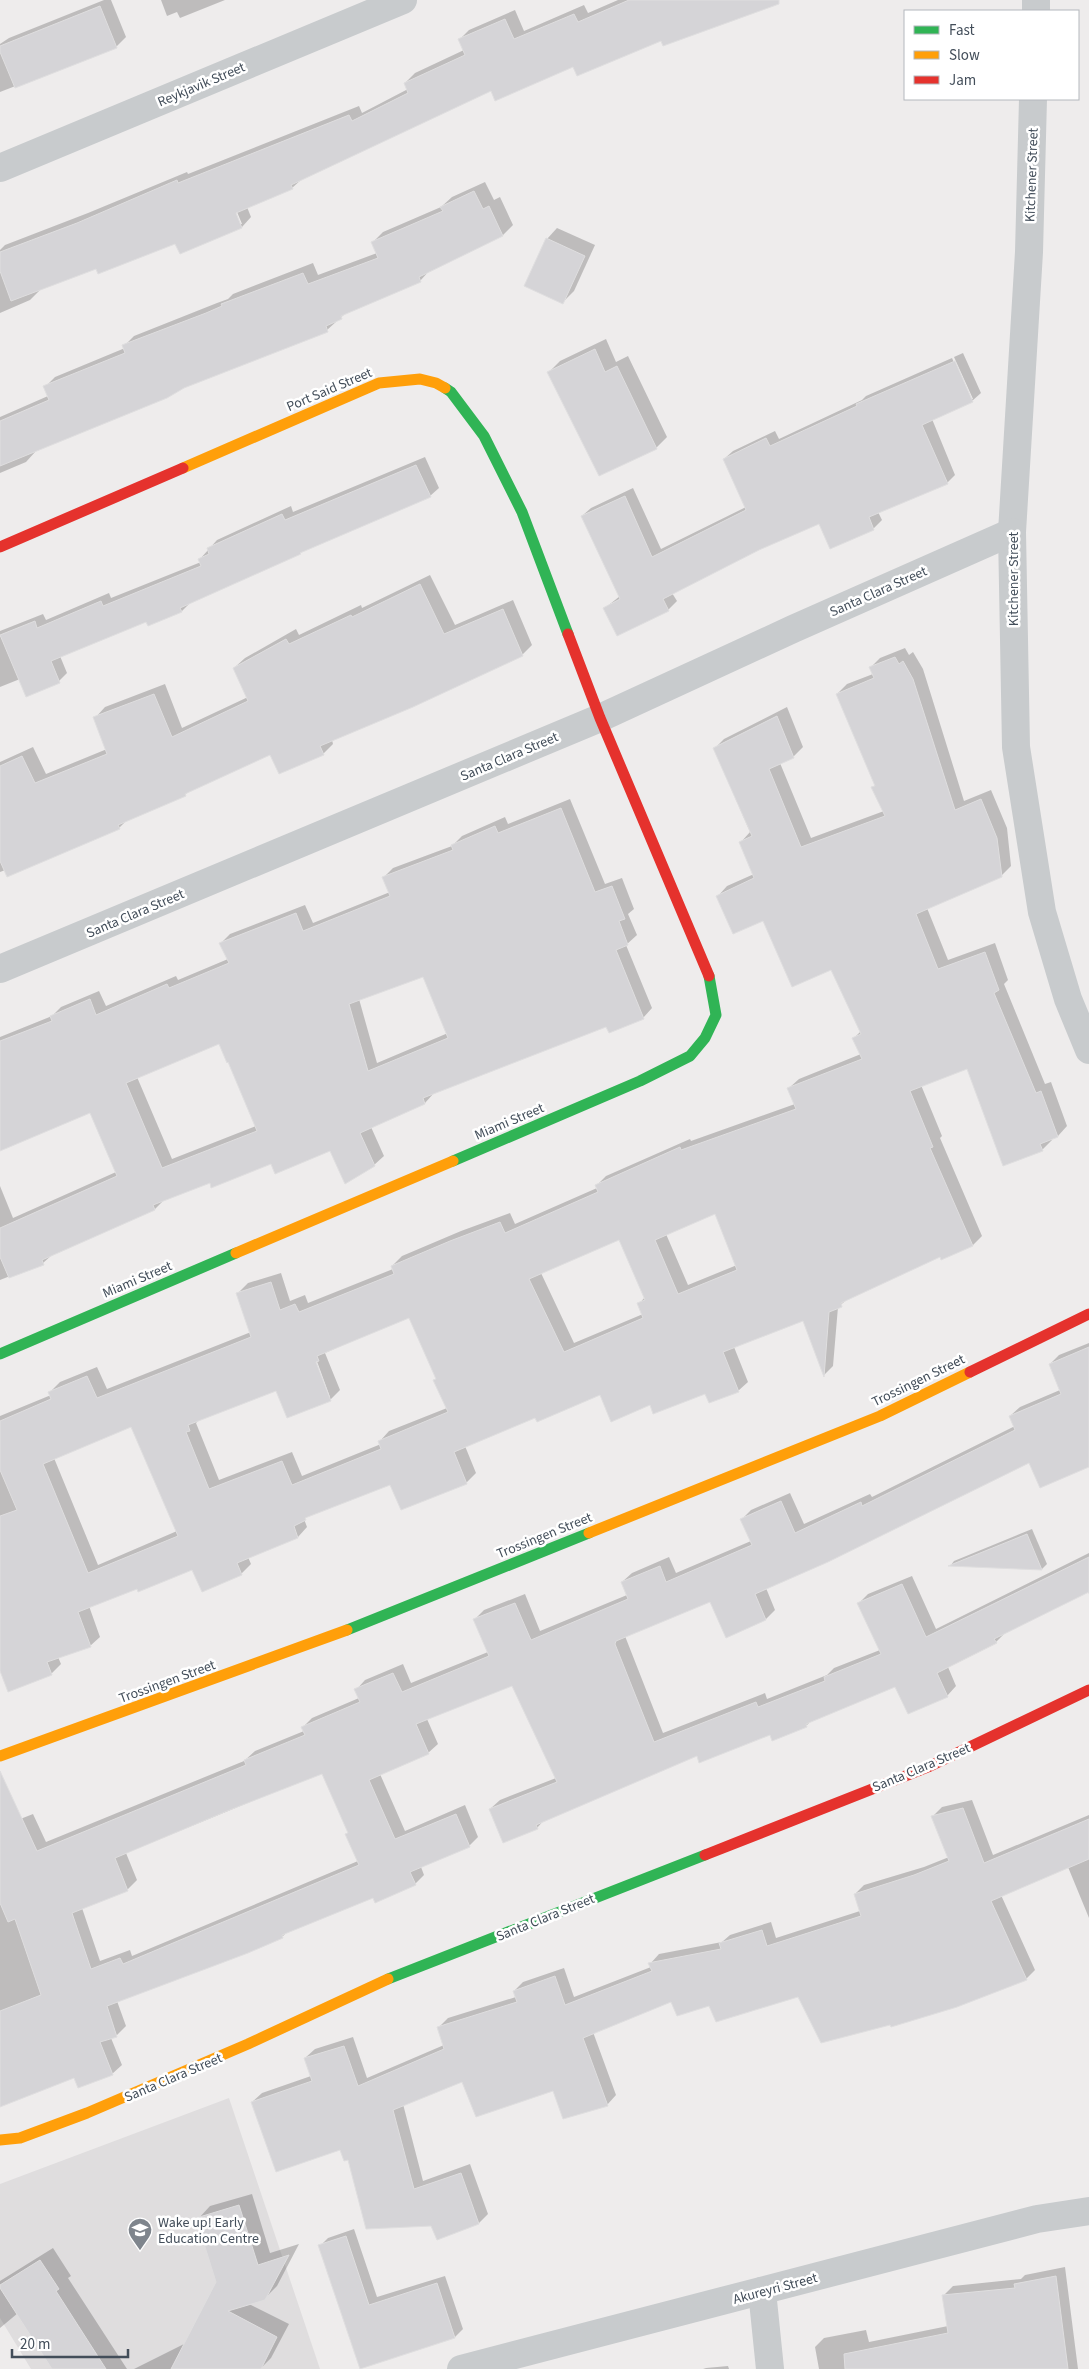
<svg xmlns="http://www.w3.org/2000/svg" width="1089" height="2369" viewBox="0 0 1089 2369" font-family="'Source Sans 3',sans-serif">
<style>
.education{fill:#dfddde}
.shadow{fill:#0003;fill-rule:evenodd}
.building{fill:#d5d4d7;stroke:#dfdedf;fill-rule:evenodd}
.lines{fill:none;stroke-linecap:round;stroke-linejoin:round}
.street{stroke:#c8cbcd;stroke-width:28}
.fast{stroke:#30b455;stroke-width:11}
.slow{stroke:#ff9f0a;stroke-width:11}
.jam{stroke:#e5322d;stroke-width:11}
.labels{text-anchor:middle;stroke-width:5;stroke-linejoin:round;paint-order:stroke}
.street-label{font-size:14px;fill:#434e5a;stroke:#fff}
.poi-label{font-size:14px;fill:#434e5a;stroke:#fff;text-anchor:start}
</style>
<rect width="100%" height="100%" fill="#eeecec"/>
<polygon class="education" points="229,2098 320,2369 31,2369 0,2318 0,2184"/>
<g class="shadow">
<polygon points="104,0 111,0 126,37 116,47 0,92 0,44 9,38"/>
<polygon points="161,0 225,0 180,18 177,12 167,16"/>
<path d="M618,0h154l-110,40 -170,49 -190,90 -10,9 -45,19 4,10 -9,10 -62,26 -4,-11 -80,25 -56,23 -10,10 -30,13v-63l5,-5 83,-32 99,-41 1,2 171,-68 3,7 46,-24 -3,-6 10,-10 49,-23 -4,-11 9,-9 46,-20 9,21 60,-26 4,8zM235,207l7,17h-3l-7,-16z"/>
<polygon points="485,182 494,200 500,197 513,225 503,235 430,270 420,281 347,312 327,330 183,387 36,450 36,451 26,462 0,473 0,417 48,396 45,387 55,377 125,348 124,346 134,336 217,303 228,299 233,294 313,263 318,275 377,253 373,242 383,232 441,207 452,197"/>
<polygon points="557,228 595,245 574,291 563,302 547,239"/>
<polygon points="606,339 616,362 628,356 667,437 656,448 549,372 560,361"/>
<polygon points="963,353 981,393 972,401 932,419 955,475 947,483 878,512 882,520 873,529 820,523 759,549 672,593 677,601 668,610 605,608 620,596 582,516 591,508 633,488 661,549 746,507 724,459 733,451 775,431 779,439 862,400 866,396 952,358 970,399 973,399 954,357"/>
<polygon points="425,457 439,488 430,496 303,550 190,603 182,611 148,625 147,621 60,656 67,673 59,681 20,679 0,687 0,631 43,614 46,620 109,593 111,598 201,562 200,559 217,540 291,506 293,512"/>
<polygon points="430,575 455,625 513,600 532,645 522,655 332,740 333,744 323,754 271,753 190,790 185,795 128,819 119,828 0,872 0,762 33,747 46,774 107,749 95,718 105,707 165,684 182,728 248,697 234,668 245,658 296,629 299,635 361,605 362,608"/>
<path d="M905,648l4,7 4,-3 10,17 41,132 27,-11 16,38 4,38 -10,10 -74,32 21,52 47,-17 13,37 -4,4 41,100 6,-2 16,44 -9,10 -7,2 1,2 -10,10 -74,-83 -47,18 21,51 -2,2 42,98 -9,9 -33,11 -91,42 -11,9 -5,59 -9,9 -20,-56 -70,28 14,35 -10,9 -33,1 -55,11 -49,-9 -66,22 -70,30 11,27 -10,10h-75l-82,32 -5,4 3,8 -9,10 -50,20 3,7 -10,10 -48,-6 -104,38 11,31 -10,9 -32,11 3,7 -10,10 -51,-6v-252l51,-21 -1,-3 10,-10 37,-15 10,22 144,-57 -13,-39 10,-10 33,-10 9,28 15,-6 3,8 85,-34 -1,-3 10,-10 59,-25 49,-18 5,11 82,-36 -1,-2 10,-10 84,-37 1,2 104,-37 -6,-16 10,-9 62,-25 -7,-16 7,-7 -30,-63 -67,-49 -46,-23 9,-10 27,-12 -13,-32 9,-10 -36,-83 10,-10 63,-32 16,40 -10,10 -13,6 31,75 73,-27 -11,-24 3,-3 -39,-90 10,-10 26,-10 -3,-6 10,-10zM716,1212l21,53 -49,20 -22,-51zM619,1238l26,59 -6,7 4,10 -69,29 -33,-70zM409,1316l28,62 -2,2 12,28 -58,23 -9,10 1,3 -79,32 -10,-24 -73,28 -23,-57 3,-3 78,-31 53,11 10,-10 -15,-37zM315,1356l15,41h-2l-16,-40zM132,1425l45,106 -79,34 -44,-107z"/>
<path d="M570,799l35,85 17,-6 12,31 -6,5 9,21 -11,10 26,63 -9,10 -36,7 -173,68 -9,10 -54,24 13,29 -10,9 -43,-15 -59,12 -62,20 -46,18 -9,9 -102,45 -10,9 -43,17v-94l13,32 103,-46 -25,-61 -91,39v-113l52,-21 9,-9 38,-16 7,15 70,-30 2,4 50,-21 -8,-15 10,-10 75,-29 8,18 77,-31 -6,-15 9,-9 59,-22 10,-10 43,-19 3,7zM423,975l25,58 -71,30 -18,-64zM219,1043l10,17 27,66 -84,33 -35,-82z"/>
<path d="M1089,1343v123l-59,-5 -264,127 9,22 -9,9 -39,17 -16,-36 -86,36 38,97 102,-40 2,6 60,-24 7,-7 46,-18 -21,-47 9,-9 44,-18 24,53 153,-76v41l-1,-3 -83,42 -9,9 -48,25 8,19 -9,10 -51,-11 -84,35 -6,6 -36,7 -73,22 -152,64 -8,9 -47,-19 10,-9 56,-22 -43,-93 -86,34 11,25 -10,9 -48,21 25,57 60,-26 13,32 -9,9 -48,21 3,8 -9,9 -41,13 -87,35 -5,5 -165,64 9,25 -10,10 -5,2 11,27 -10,9 -38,3 -74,28v-278l33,-13 13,28 198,-81 11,-10 49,-20 -1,-4 9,-9 47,-20 -3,-8 9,-10 38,-16 8,19 77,-31 -13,-33 9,-9 41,-16 15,37 87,-36 -5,-13 10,-9 37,-16 7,16 75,-32 -9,-22 9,-9 39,-17 14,31 66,-30 2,3 143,-71 -5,-10 10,-9 40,-17 -10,-26 9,-9zM323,1772l26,60 -3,2 12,27 -226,95 -2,-6 -30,11 -18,-53 45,-18 10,-10 -11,-27z"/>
<polygon points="1032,1529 1047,1564 1042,1569 951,1565 954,1561"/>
<polygon points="972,1800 993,1855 1089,1815 1089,1918 1068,1867 1001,1895 1035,1970 1026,1979 891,2023 799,1996 709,2004 672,2000 593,2032 616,2095 607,2105 554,2090 463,2081 403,2104 423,2181 470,2164 488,2214 479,2223 431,2224 341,2149 252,2102 262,2093 311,2076 305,2058 315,2049 353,2037 367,2078 444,2045 439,2027 448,2018 516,1997 514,1991 523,1982 564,1968 574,1997 651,1967 650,1964 659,1954 722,1942 730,1935 771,1922 776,1938 860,1911 855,1894 864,1885 924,1867 949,1857 933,1816 942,1807"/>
<polygon points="252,2194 270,2253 299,2244 277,2286 264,2299 249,2304 289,2324 271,2358 260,2369 134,2369 186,2343 217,2282 198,2219 210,2206"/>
<polygon points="354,2229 377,2297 445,2276 463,2329 455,2337 360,2367 320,2246 328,2238"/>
<polygon points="53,2248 71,2276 68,2278 127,2369 53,2369 18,2313 0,2328 0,2281"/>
<polygon points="1065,2267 1078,2369 819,2369 815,2347 824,2338 866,2330 869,2342 948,2326 943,2296 953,2286 1021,2279 1025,2275"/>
<polygon points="728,2366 729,2369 703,2369 706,2368"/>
</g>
<g class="building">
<polygon points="629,0 779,0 779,4 663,46 661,41 577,76 573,67 495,101 491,91 291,185 293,189 236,213 242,228 180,254 175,244 98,274 96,269 11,301 0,271 0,252 77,223 177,180 178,183 349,115 352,121 408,93 404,83 465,55 458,39 505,19 514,39 574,14 578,22"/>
<polygon points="100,6 117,48 15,88 0,52 0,46"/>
<polygon points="474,191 483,209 489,206 503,236 419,277 421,282 341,316 342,319 326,326 328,332 184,388 167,398 0,466 0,421 49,400 43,386 125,353 122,345 206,313 222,306 221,304 303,273 308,284 378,258 371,242 443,211 440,207"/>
<polygon points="546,238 585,256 563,304 524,286"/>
<polygon points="595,349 605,372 617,366 657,449 599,476 547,372"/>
<polygon points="955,361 973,402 922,425 948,484 869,517 874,530 830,549 819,524 759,550 663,599 669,611 617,636 603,608 620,599 581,516 625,496 652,557 746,510 723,459 766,438 770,446 857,406 856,404"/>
<polygon points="416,465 431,497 300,553 301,554 180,608 182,612 148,626 146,622 51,661 60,683 26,697 0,635 35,621 37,628 101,601 103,606 201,566 198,559 209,554 207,548 282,514 285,520"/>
<polygon points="420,584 444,634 503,609 523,656 413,707 320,746 324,755 279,774 270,755 185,794 186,796 118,825 120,829 7,877 0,861 0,766 22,756 35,783 107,754 93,717 154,694 172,737 248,701 233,668 286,639 289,644 351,615 352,617"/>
<path d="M895,657l4,7 4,-3 10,18 42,131 26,-11 16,39 5,39 -86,37 22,55 47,-17 14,38 -5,3 42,100 5,-2 17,46 -18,7 3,7 -40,15 -36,-97 -57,22 23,56 -3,1 43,98 -32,14 -1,-3 -99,46 1,4 -13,5 -5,65 -21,-56 -80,31 16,40 -30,11 -4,-9 -52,20 -3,-9 -39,17 -11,-27 -63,27 -2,-4 -81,34 13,32 -66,26 -11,-25 -85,33 1,2 -12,6 4,12 -61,25 5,12 -40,17 -10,-22 -54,22 -1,-3 -59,23 13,35 -44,15 5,13 -44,17 -8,-21v-155l17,-6 -17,-40v-49l51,-22 -3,-7 39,-16 10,22 154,-61 -15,-44 35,-11 9,28 15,-6 4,8 95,-38 -3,-8 59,-25 50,-19 5,11 93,-41 -3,-7 85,-38 1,3 115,-41 -9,-21 75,-29 -10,-21 9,-4 -30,-64 -39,17 -29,-66 -30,13 -17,-38 38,-18 -15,-36 13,-6 -39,-88 64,-32 17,42 -25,11 32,78 84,-31 -14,-29 4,-1 -39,-92 38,-16 -5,-11zM715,1214l22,56 -59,24 -23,-54zM619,1240l26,60 -8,3 6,15 -79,34 -35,-73zM409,1318l27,61 -3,1 15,32 -70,29 3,8 -89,36 -10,-24 -73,28 -23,-57 4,-1 -2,-6 88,-34 11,27 44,-17 -15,-39 3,-1 -2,-5zM131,1427l47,109 -90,37 -45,-109z"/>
<path d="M561,808l34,84 17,-6 13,33 -6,2 9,24 -12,5 28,69 -35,14 -3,-6 -183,71 2,6 -65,29 15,33 -30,18 -15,-33 -55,23 -4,-10 -60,24 -1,-5 -57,22 2,5 -113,50 2,5 -35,13 -9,-21v-29l117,-52 -27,-63 -90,38v-110l52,-20 -2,-5 40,-17 6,16 71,-31 2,4 60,-25 -10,-20 77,-30 7,18 87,-35 -8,-19 71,-27 -2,-5 44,-19 3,7zM423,977l25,61 -80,33 -19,-67zM219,1044l8,19 1,-1 29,69 -95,37 -36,-85z"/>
<path d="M1089,1347v120l-49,21 -11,-25 -201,99 -73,32 11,26 -40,18 -16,-36 -94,39 -1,3 39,98 102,-40 2,5 67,-26 -1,-4 57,-23 -24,-51 45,-19 24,53 163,-80v35l-95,47 3,4 -60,30 11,24 -40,17 -13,-27 -89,37 1,3 -35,14 -2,-6 -71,28 -2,-7 -161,69 2,4 -35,14 -14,-34 68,-27 -45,-96 -96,38 13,30 -60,26 26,59 61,-25 14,33 -60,25 6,13 -41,18 -2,-5 -91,37 1,3 -35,15 -141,53 10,31 -17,5 13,33 -35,13 -4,-10 -74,29v-96l41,-16 -26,-76 -7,3 -8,-19v-132l37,80 209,-86 -2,-5 61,-25 -4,-8 59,-25 -6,-13 39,-16 9,19 87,-36 -16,-37 42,-16 16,37 97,-41 -7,-17 39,-16 6,16 86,-37 -12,-26 41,-18 14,32 66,-31 1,4 153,-76 -6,-14 52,-22 -12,-30zM322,1774l26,59 -3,1 14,31 -236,99 -3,-6 -29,11 -19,-56 56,-22 -13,-33 112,-47z"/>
<polygon points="1027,1534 1042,1570 948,1566"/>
<polygon points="963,1808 984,1863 1089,1819 1089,1859 991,1901 1027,1980 957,2007 891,2027 890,2025 821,2043 798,1997 716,2022 709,2006 677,2016 671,2002 583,2038 608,2106 563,2119 553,2091 476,2117 462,2082 393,2110 414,2189 461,2173 479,2224 437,2240 431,2226 366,2229 348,2160 344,2161 340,2150 276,2172 251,2102 312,2081 304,2058 344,2046 358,2086 444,2049 437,2027 517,2002 513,1991 555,1976 565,2005 652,1971 648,1963 721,1949 719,1943 762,1930 767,1946 861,1916 854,1894 914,1875 949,1861 931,1816"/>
<polygon points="239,2205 258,2265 289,2255 265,2300 228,2311 277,2337 261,2369 171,2369 216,2282 196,2218"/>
<polygon points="346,2236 369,2305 437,2283 455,2338 360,2369 318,2245"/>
<polygon points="40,2260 59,2289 56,2291 106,2369 52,2369 0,2288 0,2285"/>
<polygon points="1056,2276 1068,2369 845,2369 844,2354 948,2333 942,2295 1015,2288 1014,2284"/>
</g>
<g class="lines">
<g class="street">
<polyline points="1036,11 1036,0"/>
<polyline points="1033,99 1029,252 1012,532 1016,747 1042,912 1068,999 1089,1050"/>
<polyline points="0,168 403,0"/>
<polyline points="0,969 600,718 793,629 1012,532"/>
<polyline points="762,2291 770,2369"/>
<polyline points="461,2369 1037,2219 1089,2211"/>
</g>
<g class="fast">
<polyline points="445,388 451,392 484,436 522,512 568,634"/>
<polyline points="453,1161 640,1081 690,1056 705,1038 716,1015 709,976"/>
<polyline points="0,1354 236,1253"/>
<polyline points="347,1630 589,1533"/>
<polyline points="388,1979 705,1855"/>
</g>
<g class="slow">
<polyline points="183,468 379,383 420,379 436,383 445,388"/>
<polyline points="236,1253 453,1161"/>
<polyline points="589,1533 880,1416 970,1372"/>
<polyline points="0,1756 347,1630"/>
<polyline points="0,2140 20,2138 87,2113 248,2044 388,1979"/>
</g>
<g class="jam">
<polyline points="0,547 183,468"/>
<polyline points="568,634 600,718 709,976"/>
<polyline points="970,1372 1089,1314"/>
<polyline points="705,1855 928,1767 1089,1690"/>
</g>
</g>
<defs>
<symbol id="school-pin" viewBox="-11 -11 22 30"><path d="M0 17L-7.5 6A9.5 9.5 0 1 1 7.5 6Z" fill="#7f858d" stroke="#fff"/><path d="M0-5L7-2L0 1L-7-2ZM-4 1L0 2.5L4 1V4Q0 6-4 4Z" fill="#fff"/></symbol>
</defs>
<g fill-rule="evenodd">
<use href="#school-pin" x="126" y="2216" width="28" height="38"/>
</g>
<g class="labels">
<g class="street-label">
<text transform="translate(201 84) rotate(-23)" y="5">Reykjavik Street</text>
<text transform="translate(1031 175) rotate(-88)" y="5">Kitchener Street</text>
<text transform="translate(329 389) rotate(-23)" y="5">Port Said Street</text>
<text transform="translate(1013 579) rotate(-90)" y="5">Kitchener Street</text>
<text transform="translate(878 591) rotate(-24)" y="5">Santa Clara Street</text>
<text transform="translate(509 756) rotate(-23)" y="5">Santa Clara Street</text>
<text transform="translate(135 913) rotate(-23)" y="5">Santa Clara Street</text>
<text transform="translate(509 1121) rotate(-23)" y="5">Miami Street</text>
<text transform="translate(137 1279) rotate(-23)" y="5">Miami Street</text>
<text transform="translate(918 1380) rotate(-26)" y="5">Trossingen Street</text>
<text transform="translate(544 1535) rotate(-22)" y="5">Trossingen Street</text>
<text transform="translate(167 1681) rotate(-20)" y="5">Trossingen Street</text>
<text transform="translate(921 1767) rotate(-23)" y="5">Santa Clara Street</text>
<text transform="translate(545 1917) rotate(-22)" y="5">Santa Clara Street</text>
<text transform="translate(173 2077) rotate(-23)" y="5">Santa Clara Street</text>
<text transform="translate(775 2288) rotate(-15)" y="5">Akureyri Street</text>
</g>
<g class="poi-label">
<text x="158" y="2227">Wake up! Early<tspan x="158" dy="16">Education Centre</tspan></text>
</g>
</g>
<rect x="904" y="10" width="175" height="90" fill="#ffffff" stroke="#b4b8bd"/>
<rect x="914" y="26" width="25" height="8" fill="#30b455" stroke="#b4b8bd"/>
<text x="949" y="35" font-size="15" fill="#434e5a">Fast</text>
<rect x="914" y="51" width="25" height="8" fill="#ff9f0a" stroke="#b4b8bd"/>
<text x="949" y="60" font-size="15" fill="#434e5a">Slow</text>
<rect x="914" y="76" width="25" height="8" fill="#e5322d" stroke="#b4b8bd"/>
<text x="949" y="85" font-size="15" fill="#434e5a">Jam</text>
<path d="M12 2349v8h116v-8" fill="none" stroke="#434e5a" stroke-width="2.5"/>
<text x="20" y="2349" font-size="15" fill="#434e5a" stroke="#ffffff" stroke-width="4" paint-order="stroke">20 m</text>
</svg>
